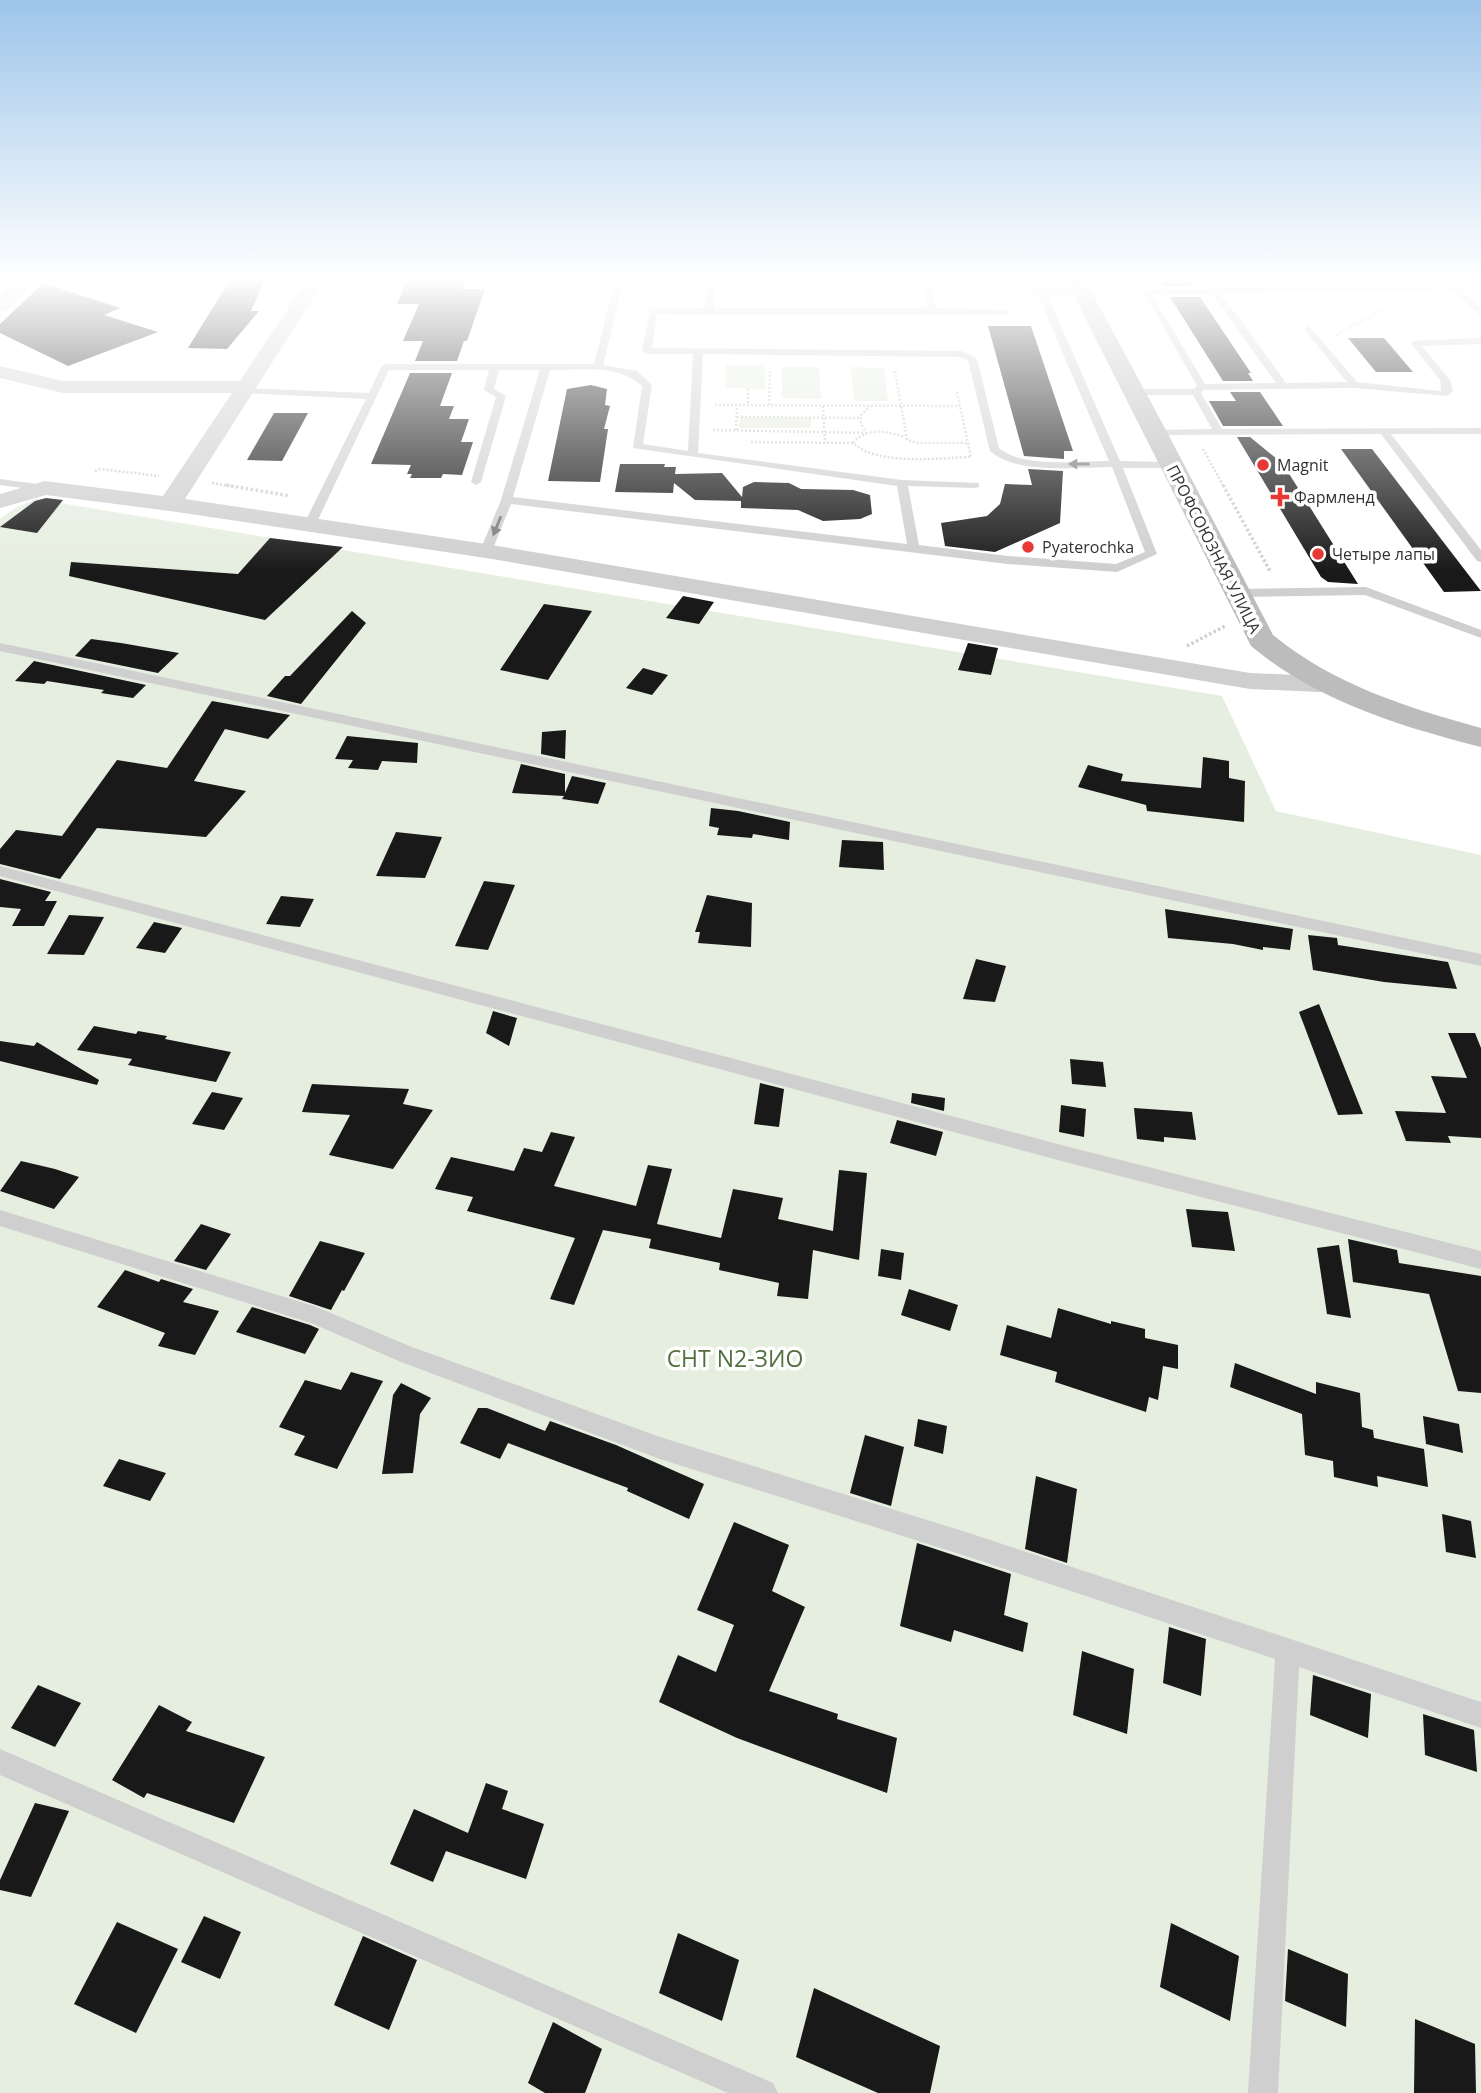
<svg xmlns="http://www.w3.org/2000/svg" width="1481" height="2093" viewBox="0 0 1481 2093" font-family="'Open Sans',sans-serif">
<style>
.green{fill:#e6eee0}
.building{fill:#191919}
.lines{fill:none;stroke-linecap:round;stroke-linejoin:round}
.path-far1{stroke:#cfcfcf;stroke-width:2.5;stroke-dasharray:2 2;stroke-linecap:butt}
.path{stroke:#cfcfcf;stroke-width:3.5;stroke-dasharray:2.5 2.5;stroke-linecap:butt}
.service{fill:#cfcfcf;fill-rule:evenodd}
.minor{fill:#cfcfcf;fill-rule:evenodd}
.secondary{fill:#bcbcbc;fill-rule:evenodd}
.oneway{fill:#797979}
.poi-dot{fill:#e73835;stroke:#fff;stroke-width:2.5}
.labels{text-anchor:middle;stroke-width:7;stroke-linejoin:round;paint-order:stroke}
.far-poi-label{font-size:16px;fill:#323232;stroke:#fff;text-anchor:start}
.far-street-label{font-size:16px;fill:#323232;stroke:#fff}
.near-park-label{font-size:23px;fill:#506f3e;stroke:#fff}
</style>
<rect width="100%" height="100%" fill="#fff"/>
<g class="green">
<polygon points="840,278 879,278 882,295 843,295"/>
<polygon points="726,365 765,365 765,389 725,388"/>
<polygon points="782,367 819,367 821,399 782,398"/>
<polygon points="851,367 884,368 888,401 854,401"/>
<polygon points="740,417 811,418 811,428 739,428"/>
<polygon points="36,499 1222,696 1276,811 1481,855 1481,2093 0,2093 0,519 17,507"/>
</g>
<g class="building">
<polygon points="231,278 266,278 251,311 259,311 227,349 188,348"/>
<polygon points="408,278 466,278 463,289 485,289 467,341 464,341 457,361 415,361 423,341 403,341 419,304 397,304"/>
<polygon points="1158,278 1187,278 1192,286 1163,287"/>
<polygon points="43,283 120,308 104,315 158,332 68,366 0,333 0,324"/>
<polygon points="1170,297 1200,297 1251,373 1248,373 1253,381 1223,381"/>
<polygon points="988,326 1031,326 1073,451 1064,451 1064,459 1024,456"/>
<polygon points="1348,338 1384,338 1413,372 1376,372"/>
<polygon points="410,373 452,373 440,406 454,406 449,419 469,419 461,442 473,442 462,475 443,474 441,478 410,478 412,474 407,474 411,465 371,464"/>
<polygon points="591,385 607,389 605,405 610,406 604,429 608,429 600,482 548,481 567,389"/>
<polygon points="1230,392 1260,392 1283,426 1223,426 1209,401 1236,401"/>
<polygon points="274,413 308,413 282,461 247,460"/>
<polygon points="1237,437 1250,437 1283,464 1358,584 1328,582 1321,577"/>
<polygon points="1341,449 1372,449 1481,591 1444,592"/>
<polygon points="620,464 665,464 664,467 676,467 675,474 722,473 742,497 743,487 754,482 789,483 801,489 853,490 870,495 872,514 860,519 823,521 798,510 741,508 741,501 695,500 674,483 673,493 615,492"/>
<polygon points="1028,469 1063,471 1060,523 995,552 945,546 941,523 987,516 1000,504 1005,484 1032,485"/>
<polygon points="46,498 63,500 37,533 0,527 35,501"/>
<polygon points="270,538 343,547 265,620 69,576 71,562 238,574"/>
<polygon points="683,596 714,602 699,624 666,618"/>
<polygon points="544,604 592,611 548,680 500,670"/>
<polygon points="352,611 366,623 301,704 267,696 285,676 290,676"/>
<polygon points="91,639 121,643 179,653 158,673 75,656"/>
<polygon points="968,643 998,648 991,675 958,670"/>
<polygon points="34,661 146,685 133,698 101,693 104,690 47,681 44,684 15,681"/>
<polygon points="643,668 668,675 652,695 626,688"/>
<polygon points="212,701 290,715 268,739 225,729 194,781 246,791 206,837 97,828 60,879 0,864 0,849 16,830 62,836 117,760 167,768"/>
<polygon points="566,730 565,759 541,754 542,732"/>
<polygon points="347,736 418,743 417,763 382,761 378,770 348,768 353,760 335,759"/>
<polygon points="1203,757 1229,761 1229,778 1245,781 1244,822 1147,811 1146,805 1078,787 1088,765 1123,774 1121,781 1201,788"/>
<polygon points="521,764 565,774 565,793 572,776 606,783 598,804 562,799 564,796 512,793"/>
<polygon points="711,808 738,811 790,822 789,840 753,834 752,838 717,835 719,828 709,826"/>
<polygon points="396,832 442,837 425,878 376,876"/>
<polygon points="842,840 883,842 884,870 839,867"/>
<polygon points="0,879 51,892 45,901 57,901 44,926 12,926 21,909 0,907"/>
<polygon points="484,881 515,885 488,950 455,946"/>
<polygon points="707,895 752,903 751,947 698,943 700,932 695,932"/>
<polygon points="281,896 314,899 300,927 266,924"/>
<polygon points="1165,909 1293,929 1290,950 1263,947 1263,950 1233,944 1168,938"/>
<polygon points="69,915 104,917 84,955 47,954"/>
<polygon points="154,922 182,928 165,953 136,948"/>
<polygon points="1308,935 1337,938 1338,945 1448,962 1457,989 1384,982 1313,970"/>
<polygon points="976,959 1006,966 995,1002 963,999"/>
<polygon points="1319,1004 1363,1114 1338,1115 1299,1012"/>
<polygon points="493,1011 517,1018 509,1046 486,1033"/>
<polygon points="94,1026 136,1034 138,1031 167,1036 165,1039 231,1052 216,1082 128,1065 132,1059 77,1050"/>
<polygon points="1448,1033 1475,1033 1481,1048 1481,1138 1448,1136 1451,1143 1406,1141 1395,1111 1446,1113 1431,1076 1467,1078"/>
<polygon points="0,1041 34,1046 37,1042 99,1080 97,1085 0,1061"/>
<polygon points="1070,1059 1103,1062 1106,1087 1072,1084"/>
<polygon points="760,1083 784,1089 779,1127 754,1124"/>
<polygon points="312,1084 409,1089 403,1104 433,1110 393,1169 329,1155 350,1115 302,1112"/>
<polygon points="212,1092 243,1098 224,1130 192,1124"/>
<polygon points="912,1093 945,1098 944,1111 911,1103"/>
<polygon points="1061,1105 1086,1109 1084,1137 1059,1132"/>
<polygon points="1134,1108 1192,1112 1196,1140 1164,1137 1164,1142 1137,1139"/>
<polygon points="897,1120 943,1132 936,1156 890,1143"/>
<polygon points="551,1132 575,1137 554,1186 636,1206 648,1165 672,1169 657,1224 721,1238 733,1189 783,1198 778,1219 833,1231 839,1170 867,1173 859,1260 813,1250 808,1299 777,1296 779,1283 719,1270 720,1263 649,1248 651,1239 603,1230 574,1305 550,1299 575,1238 467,1211 473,1197 435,1189 451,1157 514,1171 524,1148 542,1152"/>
<polygon points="21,1161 55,1169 79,1177 54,1209 0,1191"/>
<polygon points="1186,1209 1228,1212 1235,1251 1192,1247"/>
<polygon points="201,1224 231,1234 206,1270 174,1261"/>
<polygon points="1348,1239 1397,1250 1399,1263 1481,1276 1481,1393 1458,1391 1429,1294 1353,1282"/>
<polygon points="320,1241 365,1253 344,1291 342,1290 331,1310 289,1296"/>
<polygon points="1339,1245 1351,1318 1327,1314 1317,1248"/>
<polygon points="881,1249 904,1253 901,1280 878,1276"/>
<polygon points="125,1270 159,1282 161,1279 193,1289 183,1302 219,1311 195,1355 158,1346 165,1333 97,1307"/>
<polygon points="909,1289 958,1305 950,1331 901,1315"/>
<polygon points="252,1307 310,1325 319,1329 305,1354 236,1332"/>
<polygon points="1058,1308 1111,1324 1111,1321 1145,1329 1145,1338 1178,1345 1178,1369 1163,1366 1158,1400 1149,1397 1146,1412 1055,1382 1057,1372 1000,1355 1007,1325 1051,1338"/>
<polygon points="1235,1363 1316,1394 1316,1382 1360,1393 1362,1427 1373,1430 1374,1438 1424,1449 1428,1487 1377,1476 1378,1487 1334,1477 1333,1461 1305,1455 1302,1414 1230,1387"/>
<polygon points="351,1372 383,1381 337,1469 294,1455 305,1436 279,1427 305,1380 341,1390"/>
<polygon points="401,1383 431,1398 420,1414 413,1473 382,1474 393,1395"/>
<polygon points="478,1408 487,1408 545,1431 550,1421 616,1445 704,1484 689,1519 627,1491 628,1488 508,1443 500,1459 460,1443"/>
<polygon points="1423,1416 1459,1424 1463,1453 1426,1444"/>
<polygon points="918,1419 947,1426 943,1454 914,1446"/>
<polygon points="865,1435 904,1447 891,1506 850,1493"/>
<polygon points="119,1459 166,1473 150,1501 103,1486"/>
<polygon points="1036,1476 1077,1489 1067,1563 1025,1549"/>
<polygon points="1442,1514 1471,1521 1476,1558 1446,1552"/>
<polygon points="734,1522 789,1545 772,1591 805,1607 769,1691 838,1714 837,1719 897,1738 887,1793 737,1738 659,1702 678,1655 716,1672 734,1625 697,1610"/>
<polygon points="917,1543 1011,1574 1004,1615 1028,1623 1023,1652 954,1630 951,1642 900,1626"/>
<polygon points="1169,1627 1206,1639 1201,1696 1163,1683"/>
<polygon points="1082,1651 1134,1669 1127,1734 1073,1715"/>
<polygon points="1313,1675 1371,1694 1368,1738 1310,1715"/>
<polygon points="38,1685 81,1703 55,1747 11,1728"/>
<polygon points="159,1705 192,1722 186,1731 265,1757 234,1823 147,1793 144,1798 112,1780"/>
<polygon points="1423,1714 1474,1730 1477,1772 1425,1755"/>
<polygon points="486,1783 508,1791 502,1809 544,1824 526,1879 446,1851 433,1882 390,1864 414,1809 468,1833"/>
<polygon points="35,1803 69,1811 31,1897 0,1890 0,1880"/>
<polygon points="204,1916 241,1932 220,1979 181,1962"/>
<polygon points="117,1922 178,1949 136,2033 74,2004"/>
<polygon points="1171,1923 1239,1956 1230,2021 1160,1987"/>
<polygon points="678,1933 739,1960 722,2021 659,1993"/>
<polygon points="363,1936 417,1960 389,2030 334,2005"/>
<polygon points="1288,1949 1348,1974 1346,2027 1285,2001"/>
<polygon points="814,1988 940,2046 930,2093 878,2093 796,2057"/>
<polygon points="1415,2019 1475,2044 1476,2093 1414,2093"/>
<polygon points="553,2022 602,2049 585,2093 545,2093 528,2083"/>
</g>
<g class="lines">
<g class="path-far1">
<polyline points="791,278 812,283 831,283 830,278"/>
<polyline points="765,281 765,294"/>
<polyline points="831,283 836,282 838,294"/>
<polyline points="882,283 910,283"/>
<polyline points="729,285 740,282 740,278"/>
<polyline points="511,286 599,287"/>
<polyline points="1336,335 1387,307"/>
<polyline points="895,371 907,440 918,443 968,443"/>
<polyline points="748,389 748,405"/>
<polyline points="715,405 960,406"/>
<polyline points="769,405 770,370"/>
<polyline points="823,406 825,443"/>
<polyline points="737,417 860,418"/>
<polyline points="713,430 868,433"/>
<polyline points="736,430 737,405"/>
<polyline points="865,430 861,424 861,415 870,406"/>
<path d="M751,442l102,1c25,23 85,15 118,14l-14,-65"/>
<path d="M853,443c13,-16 34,-12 52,-6"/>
<polyline points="1203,449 1224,487"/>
<polyline points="95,471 100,469 159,476"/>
<polyline points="212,483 236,487"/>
</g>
<g class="path">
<polyline points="226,485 290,496"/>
<polyline points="1223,485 1271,573"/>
<polyline points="1187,646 1225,626"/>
</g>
<g class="service">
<path d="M616,278h8l-1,3h91v27h213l-4,-24 96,-1 -2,-5h8l3,8 56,3v4l-3,1h-34l73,167 52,1 5,3 -5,3h-49l34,86 -40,18 -109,-8 -497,-60 -19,47 -10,2 -2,-2 21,-51 39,-130h-41l-5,19 12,7 -25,86 -5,3 -5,-3 25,-85 -12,-7 5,-20h-100l-74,156 -10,2 -2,-2 63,-127 -121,-6 -3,-1v-4l127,5 12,-26 5,-3h208zM706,286l-1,22 -55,1 -8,42 5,3h46l-5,97 -45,-7 9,-59 -15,-14 -34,-6 19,-78zM1027,288l10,5 72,168c-30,0 -87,7 -110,-13l-22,-89 -15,-8 -310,-3 5,-34 348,1 3,-1v-4l-72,-2 -5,-19zM703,354l257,3 8,3 22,91c27,24 87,16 122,16l33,85 -29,12 -108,-8 -89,-11 -11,-59 67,2 4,-1v-4l-77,-3 -204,-27zM550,370c30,0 69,-6 92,16l-9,62 264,38 10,58 -394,-47z"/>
<path d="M1481,284v6h-19l19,18v8l-29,-26 -231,3 65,90 61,-1 -43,-53 5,-3 48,56 84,9 -1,-11 -28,-35v-4l69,-3v6l-59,2 28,34 3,11 -6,5 -93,-8 -150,2 -3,3 21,36 259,-1v6h-90l90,116v12l-4,-1 -96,-127 -225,1 -4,-1v-4l60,-1 -19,-34h-58l-5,-3 5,-3h59l3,-3 -54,-96zM1212,294l64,89 -71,1 -53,-89z"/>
<polygon points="0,479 45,485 51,488 45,491 0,485"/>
<polygon points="1366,587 1481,630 1481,638 1365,595 1236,597 1230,593 1236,589"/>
<polygon points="0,643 1481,954 1481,966 0,651"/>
<polygon points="0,866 1073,1148 1481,1251 1481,1269 1073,1164 0,876"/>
<polygon points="0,1210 314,1306 412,1347 660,1437 969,1533 1481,1702 1481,1728 1299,1667 1278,2093 1248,2093 1275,1659 969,1557 660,1459 401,1362 311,1323 0,1226"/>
<polygon points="0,1749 773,2083 778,2093 728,2093 0,1775"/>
</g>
<g class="minor">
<polygon points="17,278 37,278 7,310 0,312 0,296"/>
<polygon points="308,278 326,278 185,499 486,544 1250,673 1320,676 1330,678 1334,684 1330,690 1320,692 1250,689 486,558 170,511 46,495 0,508 0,494 45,481 163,496 232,393 63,393 0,378 0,366 63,381 240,381"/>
</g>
<path class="secondary" d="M1065,278h19l83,154 106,203c61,50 133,72 208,93v19c-82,-21 -164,-46 -230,-101z"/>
</g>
<defs><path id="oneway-solid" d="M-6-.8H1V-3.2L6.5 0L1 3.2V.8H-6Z" transform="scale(1.75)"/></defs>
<g class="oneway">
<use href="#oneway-solid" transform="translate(1079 464) rotate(-180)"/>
<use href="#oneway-solid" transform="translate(497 526) rotate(112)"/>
</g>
<linearGradient id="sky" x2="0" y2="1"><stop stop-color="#9dc5ea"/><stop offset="0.49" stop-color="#fff"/><stop offset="1" stop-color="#fff" stop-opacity="0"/></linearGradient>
<rect width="1481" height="571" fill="url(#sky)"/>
<g class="poi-dot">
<circle cx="1263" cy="465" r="7"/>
<path d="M1276.5 486.5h7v7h7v7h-7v7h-7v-7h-7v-7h7z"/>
<circle cx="1028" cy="547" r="7"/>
<circle cx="1318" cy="554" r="7"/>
</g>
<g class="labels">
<g class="far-poi-label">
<text x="1277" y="471">Magnit</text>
<text x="1294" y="503">Фармленд</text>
<text x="1042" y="553">Pyaterochka</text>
<text x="1332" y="560">Четыре лапы</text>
</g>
<g class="far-street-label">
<text transform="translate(1214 549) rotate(63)" y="6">ПРОФСОЮЗНАЯ УЛИЦА</text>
</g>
<g class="near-park-label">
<text x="735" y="1367">СНТ N2-ЗИО</text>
</g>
</g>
</svg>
